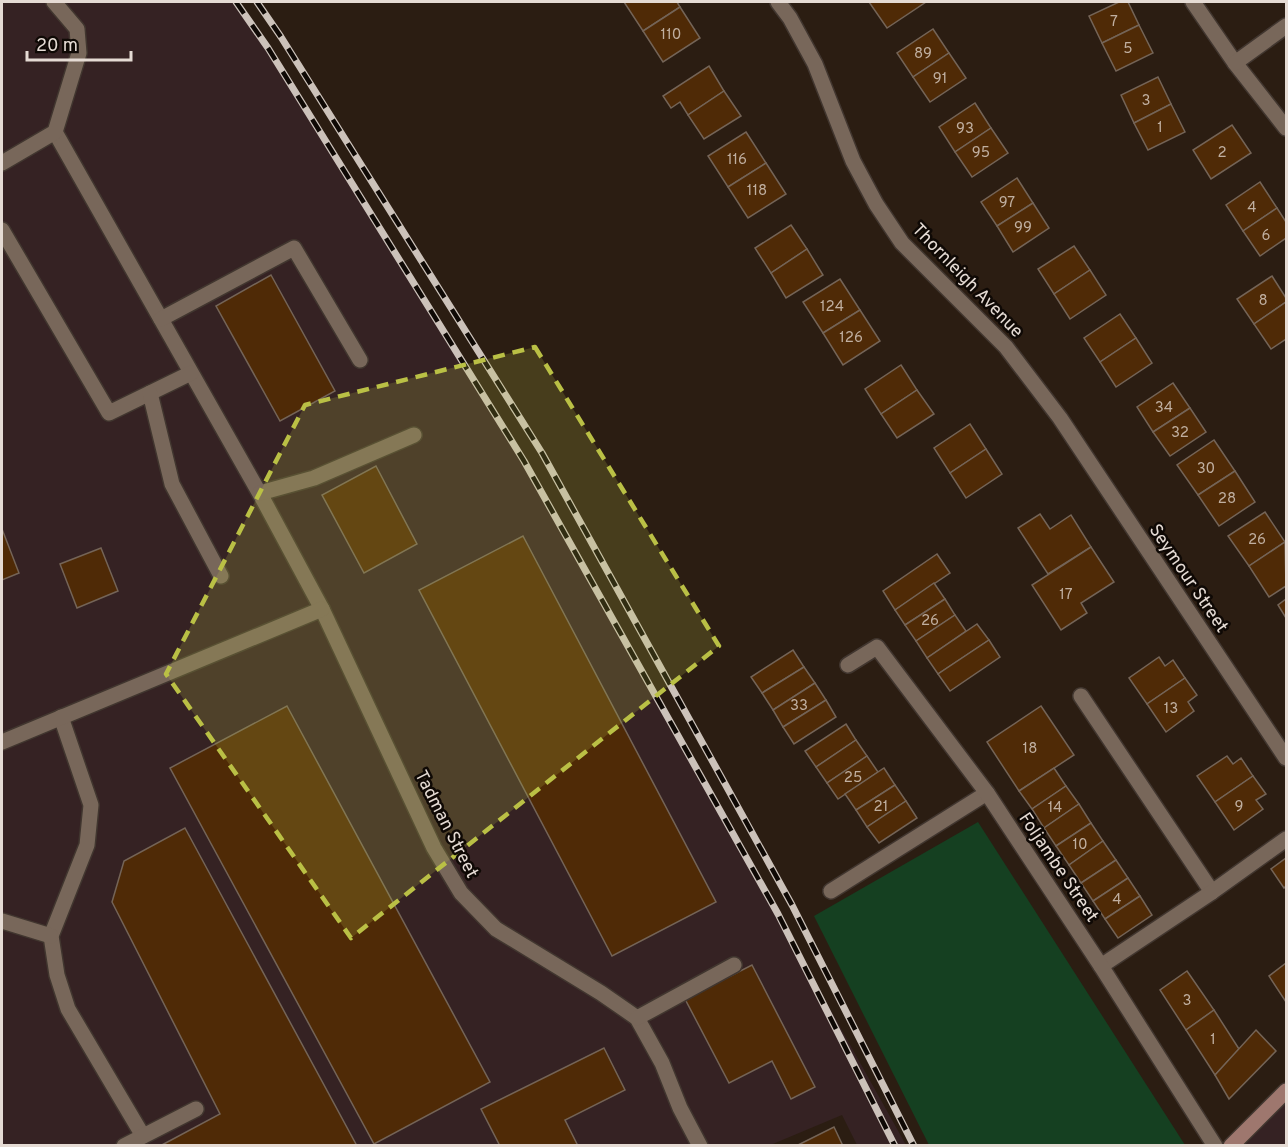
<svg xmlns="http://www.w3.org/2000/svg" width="1288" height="1147" viewBox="0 0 1288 1147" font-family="Overpass,sans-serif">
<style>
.industrial{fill:#352223}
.green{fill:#154021}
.building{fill:#4f2a06;stroke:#746457;stroke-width:1.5}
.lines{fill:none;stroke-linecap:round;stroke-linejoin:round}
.lane-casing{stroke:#41362f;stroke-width:18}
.street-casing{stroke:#41362f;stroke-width:18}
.secondary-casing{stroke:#41362f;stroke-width:18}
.lane{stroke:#78675a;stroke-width:15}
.street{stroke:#78675a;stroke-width:15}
.secondary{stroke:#9e776e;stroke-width:15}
.rail-casing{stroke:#ccc2ba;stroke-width:7}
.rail{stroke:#0f0905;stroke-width:4.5;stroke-dasharray:14;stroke-linecap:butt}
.marked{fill:#bac045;fill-opacity:0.2;stroke:#bac045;stroke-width:4.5;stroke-dasharray:12 8;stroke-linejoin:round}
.labels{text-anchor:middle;stroke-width:5;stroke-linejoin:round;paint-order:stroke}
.number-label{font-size:15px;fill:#c0afa0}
.street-label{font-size:18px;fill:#e5dbd4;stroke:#0f0905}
</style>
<rect width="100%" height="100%" fill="#2b1d12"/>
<g class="industrial">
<polygon points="2,2 236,2 268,48 524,461 906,1145 857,1145 842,1115 768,1146 2,1146"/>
<polygon points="1286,1091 1286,1145 1231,1145"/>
</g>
<polygon class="green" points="978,822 1185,1145 929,1145 814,916"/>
<g class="building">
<polygon points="624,2 677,2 680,7 643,31"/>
<polygon points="869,2 926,2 887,28"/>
<polygon points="1119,2 1128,2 1139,25 1102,43 1089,16"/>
<polygon points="680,7 700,38 663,62 643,31"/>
<polygon points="1139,25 1153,53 1116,71 1102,43"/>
<polygon points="933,29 949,53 913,77 897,53"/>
<polygon points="949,53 966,78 930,102 913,77"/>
<polygon points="709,66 724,91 688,115 680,102 671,108 663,96"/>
<polygon points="1158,77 1171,104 1134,123 1121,95"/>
<polygon points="724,91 741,116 704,139 688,115"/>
<polygon points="975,103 991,128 955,152 939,127"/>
<polygon points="1171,104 1185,132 1148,150 1134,123"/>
<polygon points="1232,125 1251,153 1211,179 1193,150"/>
<polygon points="991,128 1008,153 972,177 955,152"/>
<polygon points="746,132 766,163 728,187 708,156"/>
<polygon points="766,163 786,194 748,218 728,187"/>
<polygon points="1017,178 1033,203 997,226 981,202"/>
<polygon points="1260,182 1277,208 1243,231 1226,205"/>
<polygon points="1033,203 1049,228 1013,252 997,226"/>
<polygon points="1277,208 1286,222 1286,238 1260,256 1243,231"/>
<polygon points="791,225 807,249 771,273 755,248"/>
<polygon points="1074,246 1090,270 1054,294 1038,269"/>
<polygon points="807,249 823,275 786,298 771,273"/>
<polygon points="1090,270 1106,295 1070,319 1054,294"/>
<polygon points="271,275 335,391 280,421 216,306"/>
<polygon points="1272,276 1286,298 1286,302 1254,324 1237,299"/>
<polygon points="840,279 860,310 823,333 803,302"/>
<polygon points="1286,302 1286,339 1271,349 1254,324"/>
<polygon points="860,310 880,341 843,365 823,333"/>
<polygon points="1120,314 1136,338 1100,362 1084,338"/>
<polygon points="1136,338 1152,363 1116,387 1100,362"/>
<polygon points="901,365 917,390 881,414 865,389"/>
<polygon points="1173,383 1190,408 1153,432 1137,407"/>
<polygon points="917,390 934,414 897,438 881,414"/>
<polygon points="1190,408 1206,432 1170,456 1153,432"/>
<polygon points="970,424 986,449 950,473 934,448"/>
<polygon points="1214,440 1235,471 1198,495 1177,465"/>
<polygon points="986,449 1002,474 966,498 950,473"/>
<polygon points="376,466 417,544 364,573 322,495"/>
<polygon points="1235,471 1255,502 1219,526 1198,495"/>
<polygon points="1265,512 1285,542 1249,566 1228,536"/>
<polygon points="1040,514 1050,529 1071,515 1091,547 1048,574 1018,528"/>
<polygon points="2,529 19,573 2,580"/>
<polygon points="523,536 716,902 612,956 419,590"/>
<polygon points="1285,542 1286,586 1269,597 1249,566"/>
<polygon points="1091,547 1114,582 1081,603 1087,613 1061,630 1032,585"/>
<polygon points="101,548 118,591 77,608 60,564"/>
<polygon points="937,554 950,573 895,610 883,591"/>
<polygon points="934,583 945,599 905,625 895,610"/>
<polygon points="945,599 955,615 916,641 905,625"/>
<polygon points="1286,599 1286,618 1278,605"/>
<polygon points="955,615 966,631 927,658 916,641"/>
<polygon points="977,624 989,640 938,674 927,658"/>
<polygon points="989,640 1000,657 950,691 938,674"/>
<polygon points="793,650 804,667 762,693 751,677"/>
<polygon points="1159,657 1165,666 1173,660 1185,678 1147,704 1129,678"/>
<polygon points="804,667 815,683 773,710 762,693"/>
<polygon points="1185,678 1197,695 1188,702 1194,711 1166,732 1147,704"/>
<polygon points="815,683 826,700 783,727 773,710"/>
<polygon points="826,700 836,717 794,744 783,727"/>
<polygon points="287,706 490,1082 374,1144 170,768"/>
<polygon points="1041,706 1074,755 1019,791 987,742"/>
<polygon points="846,724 856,740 816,767 805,751"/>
<polygon points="856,740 867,756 827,783 816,767"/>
<polygon points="867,756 878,772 838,799 827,783"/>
<polygon points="1227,756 1233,764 1241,758 1253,776 1215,802 1197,776"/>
<polygon points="884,768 895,785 856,810 845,794"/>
<polygon points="1054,768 1066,786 1032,809 1019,791"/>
<polygon points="1253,776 1266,794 1256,800 1263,809 1234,830 1215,802"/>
<polygon points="895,785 906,801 867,827 856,810"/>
<polygon points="1066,786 1079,804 1044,828 1032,809"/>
<polygon points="906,801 917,818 879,843 867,827"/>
<polygon points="1079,804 1091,823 1056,846 1044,828"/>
<polygon points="1091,823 1103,841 1069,865 1056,846"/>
<polygon points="185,828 357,1146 160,1146 220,1114 112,902 124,861"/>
<polygon points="1103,841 1116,860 1081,883 1069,865"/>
<polygon points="1286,858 1286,886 1284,888 1271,869"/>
<polygon points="1116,860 1128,878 1093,901 1081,883"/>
<polygon points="1128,878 1140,896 1105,919 1093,901"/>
<polygon points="1140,896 1152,915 1118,938 1105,919"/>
<polygon points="1286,963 1286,1002 1269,976"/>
<polygon points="752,965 815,1087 791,1099 772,1061 729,1083 685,999"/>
<polygon points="1187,971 1214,1010 1186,1030 1160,990"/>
<polygon points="1214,1010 1239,1049 1215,1075 1186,1030"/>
<polygon points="1256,1030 1276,1051 1229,1099 1215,1075"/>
<polygon points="604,1048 625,1090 565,1120 578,1146 500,1146 481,1109"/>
<polygon points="834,1127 843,1146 796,1146"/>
</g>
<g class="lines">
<defs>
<g id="lane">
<polyline points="55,132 265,503 322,609 434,848 461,893 496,929 601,993 637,1018 662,1063 680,1108 700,1146"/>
<polyline points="2,163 55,132 79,53 77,29 54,2"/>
<polyline points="2,230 109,413 191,373"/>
<polyline points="161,319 294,248 360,360"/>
<polyline points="150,393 172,484 221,576"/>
<polyline points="260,493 314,478 414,435"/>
<polyline points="1081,696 1212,892"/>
<polyline points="61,717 91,805 87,845 51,936 57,975 68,1009 143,1136"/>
<polyline points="2,742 322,609"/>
<polyline points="831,891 987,793"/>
<polyline points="2,921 51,936"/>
<polyline points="1101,966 1212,892 1286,839"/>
<polyline points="637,1018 734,965"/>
<polyline points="124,1146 196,1109"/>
</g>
<g id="street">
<polyline points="778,2 790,18 815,64 853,161 876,204 902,243 1006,347 1060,418 1286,758"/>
<polyline points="1193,2 1235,63 1286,128"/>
<polyline points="1235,63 1286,26"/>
<polyline points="848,665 877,647 987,793 1101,966 1215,1146"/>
</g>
<polyline id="secondary" points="1231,1146 1286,1091"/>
</defs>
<use href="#lane" class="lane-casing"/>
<use href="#street" class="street-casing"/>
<use href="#secondary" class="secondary-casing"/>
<use href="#lane" class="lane"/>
<use href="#street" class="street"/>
<use href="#secondary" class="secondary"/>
<defs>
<g id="rail">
<polyline points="236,2 268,48 524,461 778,914 895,1146"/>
<polyline points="257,2 281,37 542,453 792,905 914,1146"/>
</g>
</defs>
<use href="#rail" class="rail-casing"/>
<use href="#rail" class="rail"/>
</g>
<path class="marked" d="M535,347l184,299 -368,292 -185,-264 139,-269z"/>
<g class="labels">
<g class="number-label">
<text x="1114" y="26">7</text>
<text x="671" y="39">110</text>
<text x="1128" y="53">5</text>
<text x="923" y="58">89</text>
<text x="940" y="83">91</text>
<text x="1146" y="105">3</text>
<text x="1160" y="132">1</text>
<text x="965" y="133">93</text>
<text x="981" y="157">95</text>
<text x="1222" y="157">2</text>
<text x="737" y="164">116</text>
<text x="757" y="195">118</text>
<text x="1007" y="207">97</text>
<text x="1252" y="212">4</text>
<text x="1023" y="232">99</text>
<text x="1266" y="240">6</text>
<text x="1263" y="305">8</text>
<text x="832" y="311">124</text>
<text x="851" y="342">126</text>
<text x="1164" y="412">34</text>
<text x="1180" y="437">32</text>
<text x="1206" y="473">30</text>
<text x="1227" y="503">28</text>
<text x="1257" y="544">26</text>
<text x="1066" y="599">17</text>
<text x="930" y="625">26</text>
<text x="799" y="710">33</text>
<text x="1171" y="713">13</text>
<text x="1030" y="753">18</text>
<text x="853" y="782">25</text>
<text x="881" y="811">21</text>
<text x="1239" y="811">9</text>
<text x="1055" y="812">14</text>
<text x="1080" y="849">10</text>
<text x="1117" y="904">4</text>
<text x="1187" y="1005">3</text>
<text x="1213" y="1044">1</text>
</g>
<g class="street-label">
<text transform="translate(968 280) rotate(46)" y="6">Thornleigh Avenue</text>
<text transform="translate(1189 578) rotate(56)" y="6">Seymour Street</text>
<text transform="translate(447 824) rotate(63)" y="6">Tadman Street</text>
<text transform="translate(1059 867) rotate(56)" y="6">Foljambe Street</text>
</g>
</g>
<rect width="1288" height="1147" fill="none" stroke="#e5dbd4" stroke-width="6"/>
<path d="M27 51v9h104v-9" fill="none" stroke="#e5dbd4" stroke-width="3"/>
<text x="36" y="51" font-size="18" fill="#e5dbd4" stroke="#0f0905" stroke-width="4.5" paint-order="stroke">20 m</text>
</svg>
